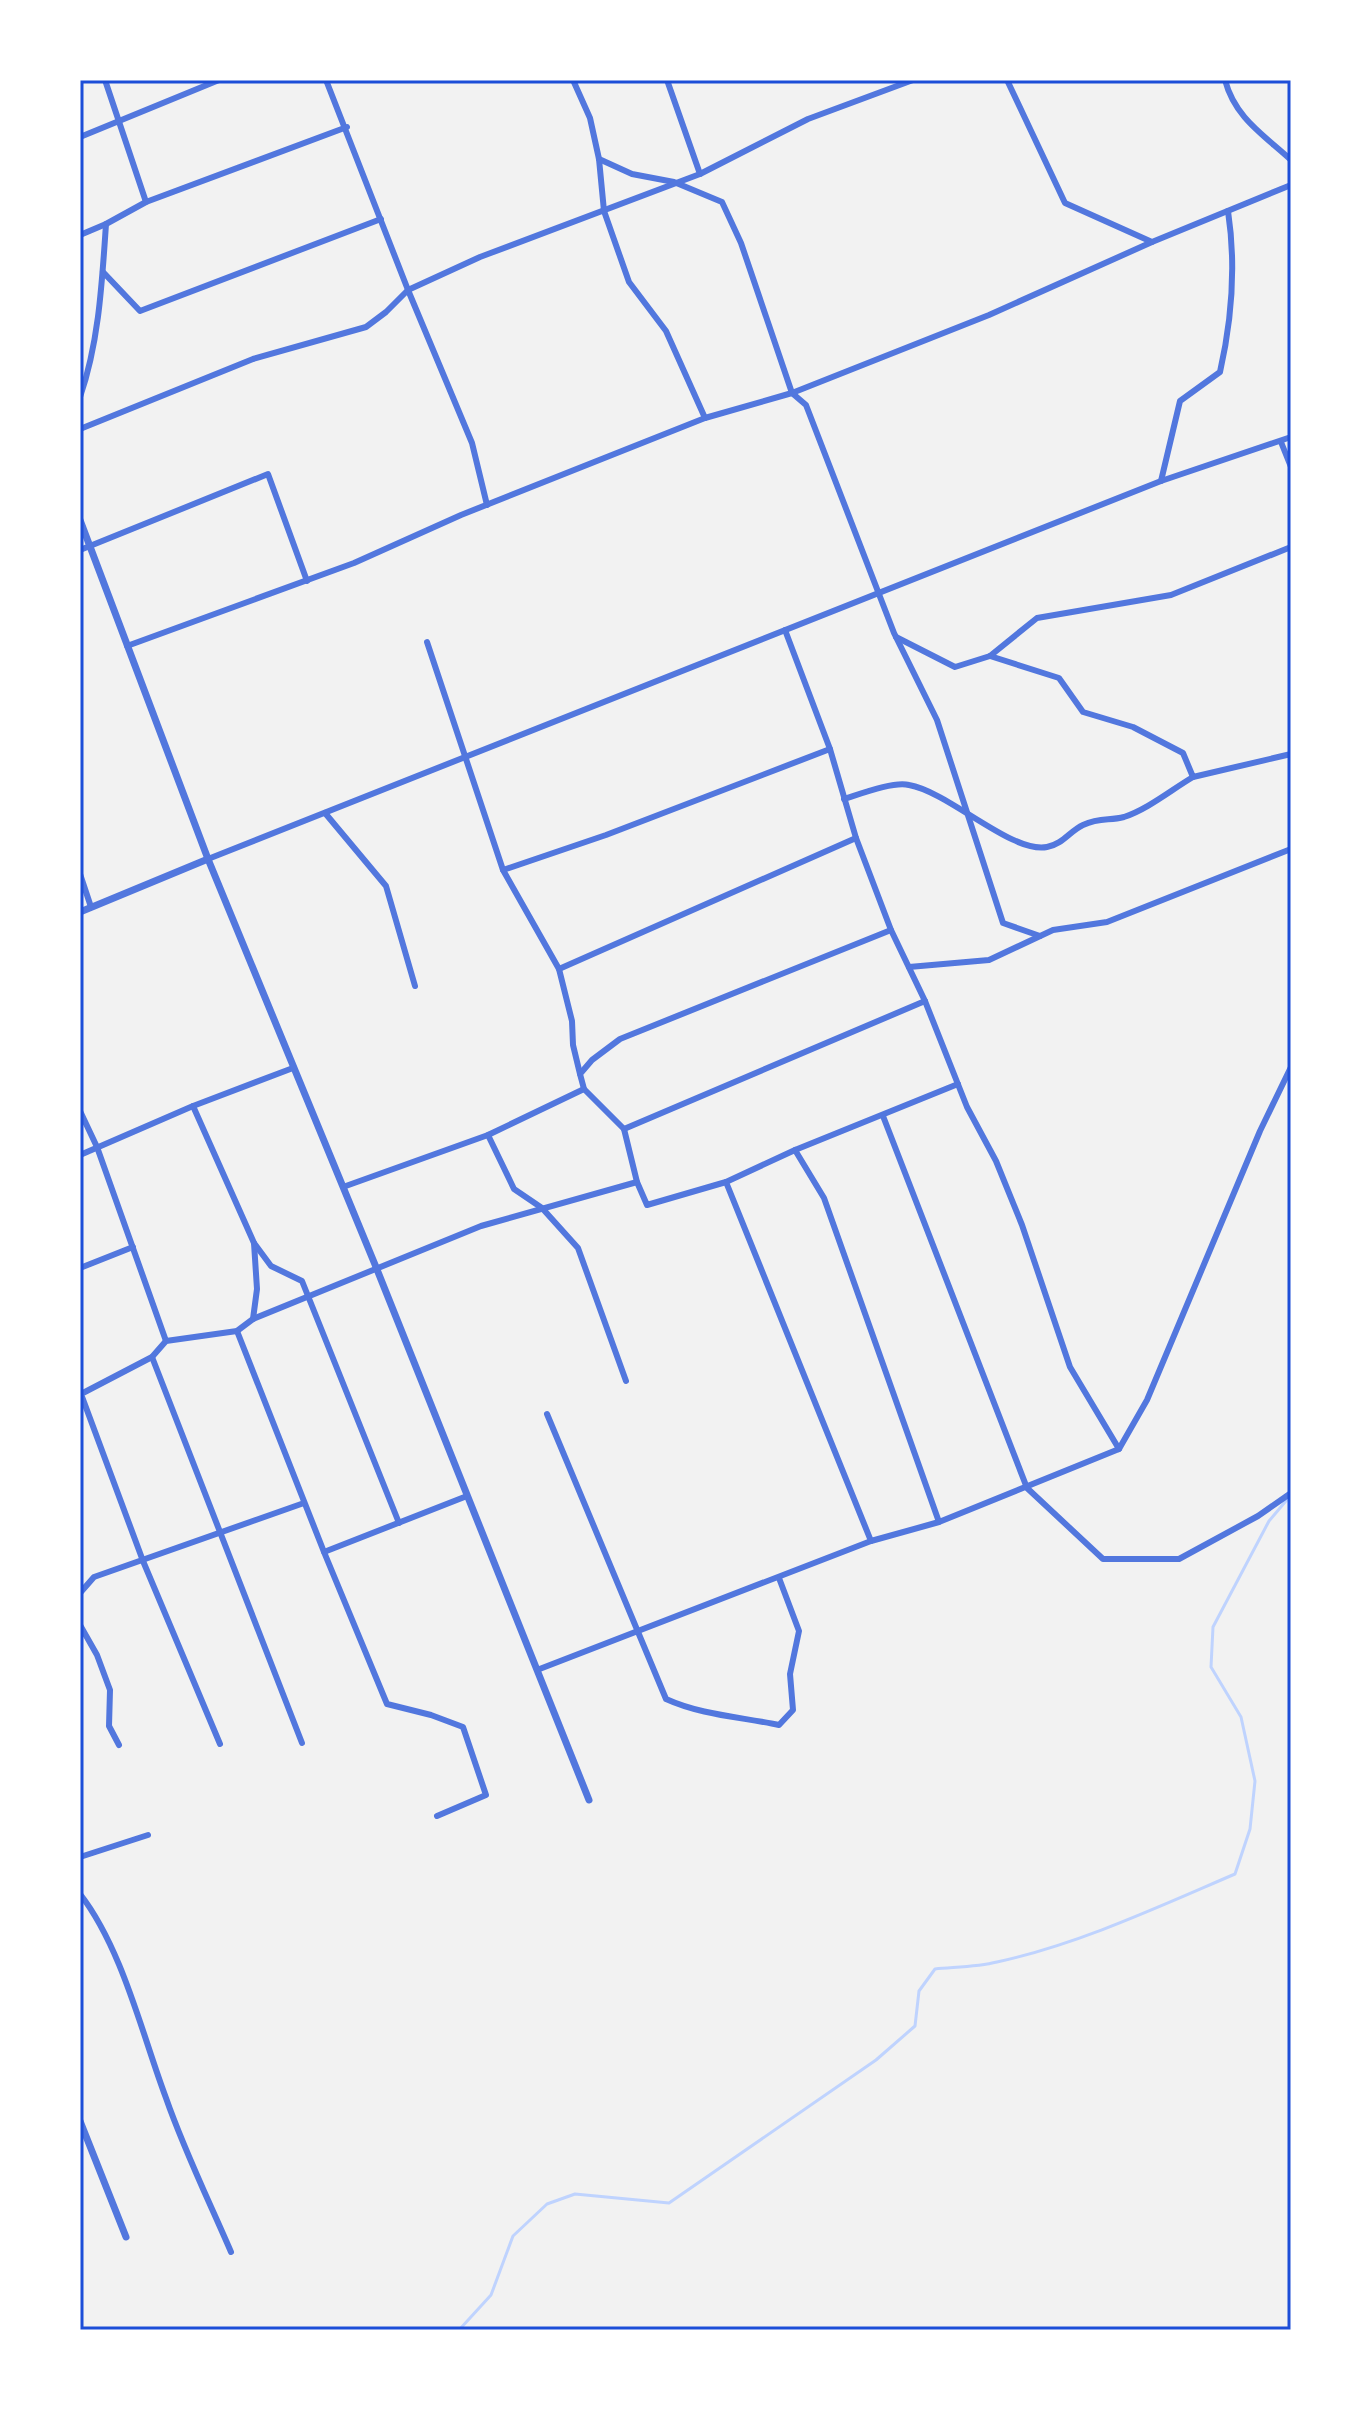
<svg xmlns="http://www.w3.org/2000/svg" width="1371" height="2410" viewBox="0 0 1371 2410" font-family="Rubik,sans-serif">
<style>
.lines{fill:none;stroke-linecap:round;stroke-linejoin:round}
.stream{stroke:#bfd3fe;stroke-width:3}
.minor{stroke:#5277de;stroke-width:6}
.tertiary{stroke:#5277de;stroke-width:7}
.neatline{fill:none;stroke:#1d4ed8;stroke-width:3}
</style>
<rect width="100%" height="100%" fill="#f2f2f2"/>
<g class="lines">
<path class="stream" d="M459,2330l32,-35 22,-59 34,-32 28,-10 94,9 207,-143 39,-34 4,-35 16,-22c20,-2 42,-2 62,-7 82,-18 161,-55 238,-88l15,-45 5,-48 -14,-64 -30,-50 2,-40 56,-106 22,-26"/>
<g class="minor">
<polyline points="105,80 146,202"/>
<polyline points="326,80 408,290 472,443 487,505"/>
<polyline points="573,80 590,118 599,159 604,211 629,282 666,331 705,418"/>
<polyline points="667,80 700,174"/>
<polyline points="1007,80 1065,203 1152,242 1291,185"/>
<path d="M1225,80c10,38 39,55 66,80"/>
<polyline points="80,137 219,80"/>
<polyline points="599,159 632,174 674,182 722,202 741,243 792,393 806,405 894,633 937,720 1003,923 1040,936"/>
<polyline points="80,235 106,224 146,202 347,127"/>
<polyline points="103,272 140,311 381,219"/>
<path d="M80,397c19,-55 22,-115 26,-173"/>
<polyline points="80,429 253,359 366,327 386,312 408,290 480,257 700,174 808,119 913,80"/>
<polyline points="1281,442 1291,467"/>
<path d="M1161,481l19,-80 40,-29c12,-53 16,-108 8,-161"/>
<polyline points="80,550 268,474 307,581"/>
<polyline points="785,630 830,749 856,838 891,930 925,1001 967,1107 996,1161 1022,1225 1070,1367 1119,1449"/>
<polyline points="896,637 955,667 990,656 1037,618 1171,595 1291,547"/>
<polyline points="427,642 503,870 559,969 572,1021 573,1045 580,1074"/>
<polyline points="127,646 354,563 461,515 705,418 792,393 989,315 1152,242"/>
<polyline points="990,656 1059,678 1083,712 1133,727 1183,753 1193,777 1291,754"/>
<path d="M844,799c16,-5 50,-18 65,-14 40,7 103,69 138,62 16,-3 23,-16 36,-22 17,-8 26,-4 41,-8 24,-8 47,-27 69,-40"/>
<polyline points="325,813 386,886 415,986"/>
<polyline points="208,859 1161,481 1291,437"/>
<polyline points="503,870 606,835 830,749"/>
<polyline points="80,874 91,907"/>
<polyline points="891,930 620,1039 592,1060 580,1074 584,1089 624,1129 637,1182 647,1205 726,1182 795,1150 958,1084"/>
<polyline points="909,967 989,960 1053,930 1107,922 1291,849"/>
<polyline points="559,969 856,838"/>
<polyline points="193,1106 254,1243 257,1289 253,1319"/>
<polyline points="80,1111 97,1147 166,1341"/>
<polyline points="883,1116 1027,1488 1103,1559 1179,1559 1258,1516 1291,1493"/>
<polyline points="624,1129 925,1001"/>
<polyline points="488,1135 514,1189 542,1208 578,1248 626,1381"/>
<polyline points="795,1150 824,1198 939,1522"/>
<polyline points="80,1155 193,1106 293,1068"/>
<polyline points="726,1182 871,1541"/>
<polyline points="343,1187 488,1135 584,1089"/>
<polyline points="254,1243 271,1266 302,1281 399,1523"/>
<polyline points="80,1268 133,1247"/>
<polyline points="237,1331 324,1552 387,1704 431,1715 463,1727 486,1795 437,1816"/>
<polyline points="152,1357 302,1743"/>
<path d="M547,1414l119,285c35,16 75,18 113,26l14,-15 -3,-36 9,-43 -20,-53"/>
<polyline points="324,1552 467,1496"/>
<polyline points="80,1593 94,1577 304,1503"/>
<polyline points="80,1625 97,1655 110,1690 109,1726 119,1745"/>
<polyline points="537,1670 871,1541 939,1522 1119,1449 1147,1400 1260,1131 1291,1067"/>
<polyline points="220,1744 143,1561 81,1394 152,1357 166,1341 237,1331 253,1319 481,1226 637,1182"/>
<polyline points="80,1857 148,1835"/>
<path d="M80,1894c42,54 62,140 86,204 18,52 43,103 65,154"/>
</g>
<g class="tertiary">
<polyline points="80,520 208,859 376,1267 589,1800"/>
<polyline points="80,912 208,859"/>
<polyline points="80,2121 126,2237"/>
</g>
</g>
<rect width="1371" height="2410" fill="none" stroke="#ffffff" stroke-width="164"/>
<rect x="82" y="82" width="1207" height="2246" class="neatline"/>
</svg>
